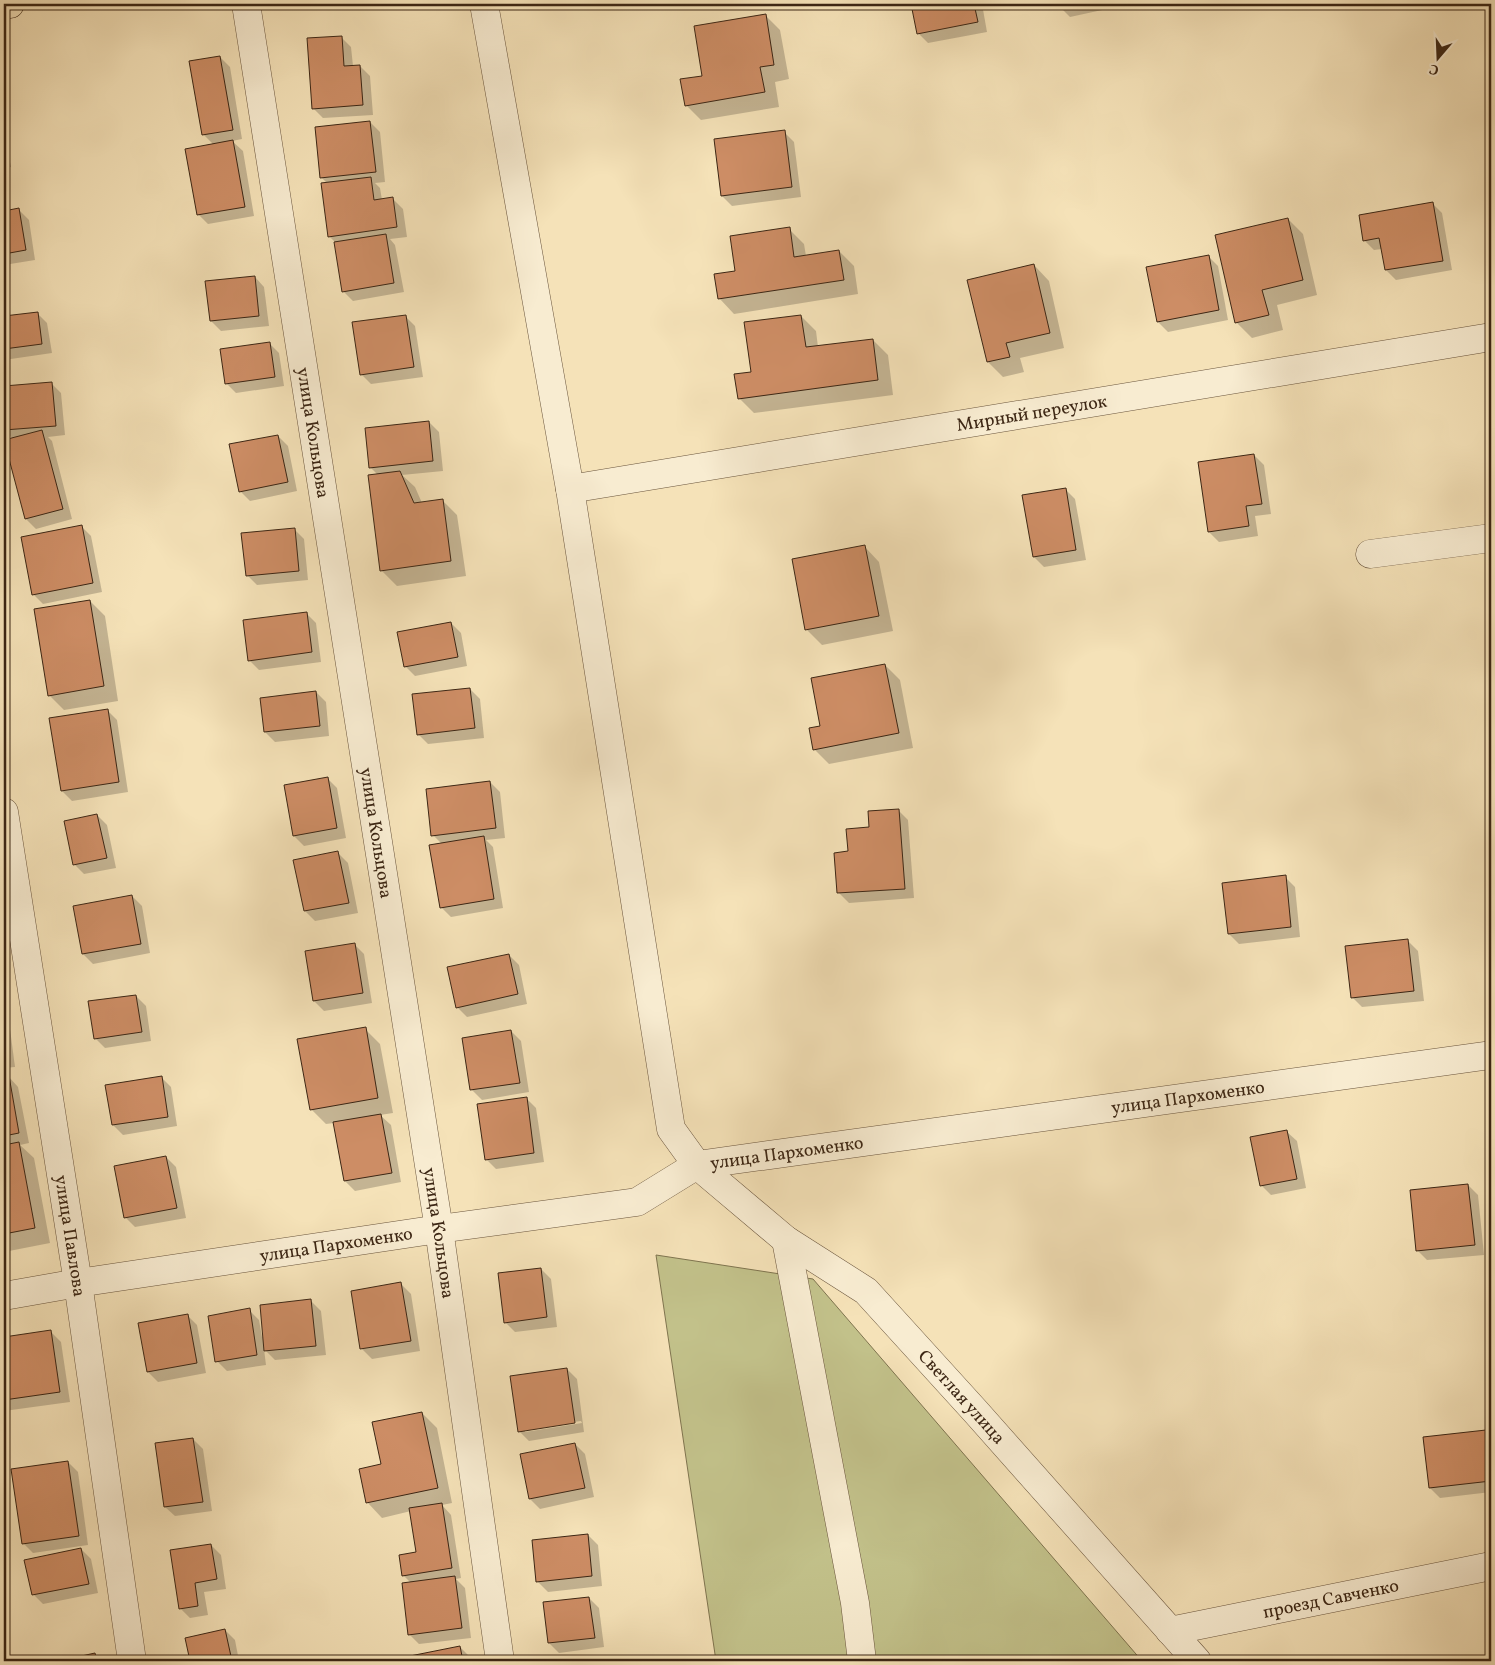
<svg xmlns="http://www.w3.org/2000/svg" width="1495" height="1665" viewBox="0 0 1495 1665" font-family="Vollkorn,serif">
<style>
.green{fill:#c2c18a;stroke:#7f744f}
.shadow{fill:#0003;fill-rule:evenodd}
.building{fill:#cd8d65;stroke:#3c2614}
.lines{fill:none;stroke-linecap:round;stroke-linejoin:round}
.minor-casing{stroke:#6a553d;stroke-width:29}
.major-casing{stroke:#3c2614;stroke-width:29}
.minor{stroke:#f8ecd1;stroke-width:28}
.major{stroke:#f5e2b8;stroke-width:28}
.labels{text-anchor:middle;stroke-width:4.5;stroke-linejoin:round;paint-order:stroke}
.street-label{font-size:18px;fill:#3c2614;stroke:#f8ecd1}
</style>
<rect width="100%" height="100%" fill="#f5e2b8"/>
<filter id="stains"><feTurbulence type="fractalNoise" baseFrequency=".004" numOctaves="4"/><feColorMatrix values="0 0 0 0 .2 0 0 0 0 .09 0 0 0 0 .02 0 0 0 .5 -.17"/></filter>
<radialGradient id="worn" r=".72"><stop offset=".6" stop-color="#630" stop-opacity="0"/><stop offset="1" stop-color="#630" stop-opacity=".3"/></radialGradient>
<polygon class="green" points="656,1255 813,1279 1142,1661 716,1661"/>
<g class="shadow">
<polygon points="913,4 982,4 987,32 928,43 918,33"/>
<polygon points="1060,4 1115,4 1116,7 1070,17 1060,7"/>
<polygon points="1173,4 1190,4 1176,7"/>
<polygon points="765,15 780,30 789,79 775,82 779,107 701,120 686,105 704,77"/>
<polygon points="341,37 351,47 353,66 360,66 370,76 373,115 323,118 313,108"/>
<polygon points="220,57 230,67 242,139 232,141 243,151 254,216 208,224 198,214 214,145 203,134"/>
<polygon points="370,122 380,132 385,182 375,183 380,188 382,200 393,199 403,209 407,237 390,239 395,245 404,292 353,301 343,291 337,244 330,237 328,184 321,177"/>
<polygon points="784,132 794,142 801,197 732,206 722,196"/>
<polygon points="4,133 11,167 4,168"/>
<polygon points="1432,203 1442,213 1452,270 1396,280 1386,270 1382,249 1374,250 1364,240"/>
<polygon points="19,210 29,220 35,260 4,265 4,212"/>
<polygon points="1288,219 1303,234 1317,295 1277,305 1283,330 1252,338 1237,323"/>
<polygon points="789,229 804,244 806,256 839,251 854,266 858,294 734,314 719,298 737,272"/>
<polygon points="1208,256 1218,266 1228,320 1168,332 1158,322"/>
<polygon points="1034,265 1049,281 1064,348 1020,358 1024,372 1003,377 988,362"/>
<polygon points="255,277 264,287 269,326 221,331 211,321"/>
<polygon points="37,313 47,323 52,353 4,360 4,317"/>
<polygon points="405,316 415,326 423,377 371,384 361,374"/>
<polygon points="801,316 816,331 818,347 873,340 888,355 893,395 754,413 739,398 752,373"/>
<polygon points="269,343 279,353 284,386 236,393 226,383"/>
<polygon points="51,383 61,393 65,435 48,437 52,441 72,519 36,529 26,519 5,441 13,439 4,430 4,388"/>
<polygon points="429,422 439,432 443,471 402,475 415,487 422,503 442,500 457,515 466,576 397,586 382,571 378,475 370,467"/>
<polygon points="278,436 288,446 297,491 250,501 240,491"/>
<polygon points="1254,455 1264,465 1271,514 1255,516 1258,536 1219,542 1209,532"/>
<polygon points="1065,489 1075,499 1086,560 1044,567 1034,557 1024,496"/>
<polygon points="81,526 91,536 102,592 43,604 33,594"/>
<polygon points="294,529 304,539 308,580 257,585 247,575"/>
<polygon points="864,546 879,562 893,631 822,645 807,630"/>
<polygon points="90,601 105,616 118,701 64,710 49,695"/>
<polygon points="306,613 316,623 321,662 259,670 249,660"/>
<polygon points="451,623 461,633 467,666 415,676 405,666"/>
<polygon points="885,665 900,680 913,748 829,764 814,749 822,727"/>
<polygon points="470,689 480,699 484,738 428,744 418,734"/>
<polygon points="316,692 326,702 329,736 275,742 265,732"/>
<polygon points="107,710 117,720 128,792 72,801 62,791"/>
<polygon points="327,778 337,788 346,838 304,846 294,836"/>
<polygon points="490,782 500,792 505,838 486,840 493,847 503,908 451,917 441,907 442,844 433,835"/>
<polygon points="898,810 908,820 914,898 849,903 839,893 850,852"/>
<polygon points="97,815 107,825 116,868 84,874 74,864"/>
<polygon points="338,853 348,863 358,913 315,921 305,911"/>
<polygon points="1285,877 1295,887 1300,937 1239,944 1229,934"/>
<polygon points="132,896 142,906 150,953 93,964 83,954"/>
<polygon points="1408,941 1418,951 1424,1001 1362,1007 1352,997"/>
<polygon points="354,944 364,954 372,1003 324,1011 314,1001"/>
<polygon points="509,955 519,965 527,1004 467,1017 457,1007"/>
<polygon points="136,996 146,1006 151,1041 105,1048 95,1038"/>
<polygon points="4,1023 10,1029 15,1067 4,1068"/>
<polygon points="365,1029 380,1044 393,1113 380,1115 391,1125 401,1182 355,1191 345,1181 334,1123 326,1124 311,1109"/>
<polygon points="511,1031 521,1041 529,1092 482,1100 472,1090"/>
<polygon points="9,1077 18,1087 29,1143 20,1145 34,1158 50,1243 4,1252 4,1078"/>
<polygon points="161,1077 171,1087 177,1126 123,1135 113,1125"/>
<polygon points="526,1098 536,1108 544,1162 496,1169 486,1159"/>
<polygon points="1287,1132 1297,1141 1306,1188 1271,1195 1261,1185"/>
<polygon points="166,1157 176,1167 186,1218 135,1227 125,1217"/>
<polygon points="1468,1185 1478,1195 1484,1255 1427,1260 1417,1250"/>
<polygon points="541,1269 551,1279 557,1327 515,1332 505,1322"/>
<polygon points="401,1284 411,1294 420,1351 372,1359 362,1349 352,1292"/>
<polygon points="311,1301 321,1311 326,1355 275,1360 264,1349 266,1365 227,1371 217,1361 249,1310 259,1320 262,1337 264,1336"/>
<polygon points="187,1315 197,1325 206,1373 158,1382 148,1372"/>
<polygon points="51,1332 61,1342 70,1402 4,1411 4,1338"/>
<path d="M567,1369l10,10 7,53 -55,9 -10,-10zM581,1421l1,2 -57,9v-3z"/>
<polygon points="422,1413 437,1428 452,1503 442,1505 451,1515 461,1578 456,1579 465,1588 471,1638 419,1644 409,1634 411,1583 403,1575 417,1553 411,1511 382,1518 367,1502 382,1465"/>
<polygon points="1486,1431 1491,1436 1491,1492 1440,1498 1430,1488"/>
<polygon points="193,1439 203,1449 212,1511 175,1516 165,1507"/>
<polygon points="575,1444 585,1454 594,1497 540,1509 530,1499"/>
<polygon points="68,1462 78,1472 88,1545 33,1553 23,1543"/>
<polygon points="588,1535 598,1545 602,1586 548,1592 538,1582"/>
<polygon points="211,1545 221,1555 226,1589 204,1592 208,1615 190,1618 180,1608"/>
<polygon points="81,1549 91,1559 98,1593 43,1604 33,1594"/>
<polygon points="589,1598 599,1608 604,1647 559,1653 549,1643"/>
<polygon points="225,1630 235,1640 239,1661 191,1661 187,1638"/>
<polygon points="460,1647 470,1657 470,1661 412,1661 412,1657"/>
<polygon points="95,1655 101,1661 64,1661"/>
</g>
<g class="building">
<polygon points="911,4 974,4 978,22 917,34"/>
<polygon points="766,14 774,65 760,67 765,92 685,106 680,79 702,76 694,26"/>
<polygon points="342,36 344,66 360,65 363,105 312,109 307,38"/>
<polygon points="220,56 233,130 202,135 189,61"/>
<polygon points="370,121 376,172 320,178 315,127"/>
<polygon points="785,130 792,187 721,196 714,139"/>
<polygon points="233,140 245,207 197,215 185,149"/>
<polygon points="371,177 374,200 393,197 397,227 328,237 321,183"/>
<polygon points="1433,202 1443,261 1385,270 1379,238 1363,241 1359,215"/>
<polygon points="19,208 26,250 4,254 4,211"/>
<polygon points="1288,218 1303,280 1262,290 1269,315 1235,323 1215,235"/>
<polygon points="790,227 794,257 839,250 844,280 718,299 714,274 735,271 730,236"/>
<polygon points="386,234 394,283 342,292 334,242"/>
<polygon points="1209,255 1219,310 1157,322 1146,267"/>
<polygon points="1034,264 1050,333 1006,343 1010,357 987,362 967,280"/>
<polygon points="255,276 259,316 210,321 205,281"/>
<polygon points="38,312 42,344 4,349 4,316"/>
<polygon points="406,315 414,367 360,375 352,322"/>
<polygon points="801,315 806,347 873,339 878,380 738,399 734,374 751,372 744,322"/>
<polygon points="270,342 275,377 225,384 220,349"/>
<polygon points="52,382 56,426 4,430 4,386"/>
<polygon points="429,421 433,461 369,468 365,428"/>
<polygon points="42,430 63,509 25,519 4,440"/>
<polygon points="278,435 288,482 239,492 229,444"/>
<polygon points="1254,454 1262,504 1246,506 1249,526 1208,532 1198,462"/>
<polygon points="400,471 414,503 443,499 451,561 380,571 368,475"/>
<polygon points="1066,488 1076,550 1033,557 1022,495"/>
<polygon points="82,525 93,583 32,595 21,537"/>
<polygon points="295,528 299,571 246,576 241,533"/>
<polygon points="865,545 879,616 805,630 792,559"/>
<polygon points="90,600 104,686 48,696 34,609"/>
<polygon points="307,612 312,652 248,661 243,620"/>
<polygon points="451,622 458,657 404,667 397,632"/>
<polygon points="885,664 899,733 813,750 809,728 820,726 811,678"/>
<polygon points="470,688 475,728 417,735 412,694"/>
<polygon points="316,691 320,726 264,732 260,698"/>
<polygon points="108,709 119,782 61,791 49,718"/>
<polygon points="328,777 337,828 293,836 284,785"/>
<polygon points="490,781 496,828 431,836 426,789"/>
<polygon points="899,809 905,889 837,893 834,853 848,851 846,829 869,827 868,811"/>
<polygon points="97,814 107,858 73,865 64,821"/>
<polygon points="484,836 494,899 440,908 429,845"/>
<polygon points="338,851 349,903 304,911 293,860"/>
<polygon points="1286,875 1291,927 1228,934 1222,883"/>
<polygon points="132,895 141,944 82,954 73,906"/>
<polygon points="1408,939 1414,991 1351,998 1345,946"/>
<polygon points="355,943 363,993 313,1001 305,951"/>
<polygon points="509,954 518,994 456,1008 447,967"/>
<polygon points="136,995 142,1032 94,1039 88,1001"/>
<polygon points="366,1027 378,1098 310,1110 297,1039"/>
<polygon points="511,1030 520,1083 470,1090 462,1038"/>
<polygon points="9,1076 19,1133 4,1136 4,1077"/>
<polygon points="162,1076 168,1117 112,1125 105,1085"/>
<polygon points="527,1097 534,1153 485,1160 477,1104"/>
<polygon points="381,1114 392,1173 344,1181 333,1122"/>
<polygon points="1287,1130 1297,1179 1260,1186 1250,1137"/>
<polygon points="19,1142 35,1228 4,1234 4,1145"/>
<polygon points="166,1156 177,1208 124,1218 114,1166"/>
<polygon points="1468,1184 1475,1245 1416,1251 1410,1190"/>
<polygon points="541,1268 547,1317 504,1323 498,1273"/>
<polygon points="401,1282 411,1341 360,1349 351,1291"/>
<polygon points="311,1299 316,1346 264,1351 260,1305"/>
<polygon points="250,1308 257,1355 215,1362 208,1316"/>
<polygon points="188,1314 197,1363 147,1372 138,1323"/>
<polygon points="51,1330 60,1392 4,1400 4,1337"/>
<polygon points="567,1368 575,1423 518,1432 510,1376"/>
<polygon points="422,1412 438,1488 366,1503 359,1469 381,1464 372,1422"/>
<polygon points="1486,1430 1491,1481 1429,1488 1423,1437"/>
<polygon points="193,1438 203,1502 164,1507 155,1443"/>
<polygon points="575,1443 585,1488 529,1499 520,1454"/>
<polygon points="68,1461 79,1536 22,1544 11,1469"/>
<polygon points="442,1503 452,1568 402,1576 399,1555 416,1552 409,1508"/>
<polygon points="588,1534 592,1576 536,1582 532,1540"/>
<polygon points="211,1544 217,1579 195,1583 198,1606 179,1609 170,1550"/>
<polygon points="81,1548 89,1584 32,1595 24,1560"/>
<polygon points="455,1576 462,1628 408,1635 402,1583"/>
<polygon points="589,1597 595,1638 548,1643 543,1602"/>
<polygon points="225,1629 232,1661 190,1661 185,1638"/>
<polygon points="460,1646 463,1661 411,1661 410,1656"/>
<polygon points="95,1653 97,1661 59,1661"/>
</g>
<g class="lines">
<defs>
<g id="minor">
<path id="s1" d="M246,4l193,1225 61,432"/>
<path id="s2" d="M484,4l86,485 101,640 26,36 89,75 80,51 110,121 221,249"/>
<path id="s3" d="M570,489l921,-152"/>
<polyline points="1370,554 1491,538"/>
<path id="s4" d="M4,812l74,471 54,378"/>
<polyline points="786,1240 855,1603 862,1661"/>
<path id="s5" d="M4,1296l74,-13 361,-54 198,-27 60,-37 794,-110"/>
<path id="s6" d="M1170,1631l321,-65"/>
</g>
<polyline id="major" points="4,5 10,4"/>
</defs>
<use href="#minor" class="minor-casing"/>
<use href="#major" class="major-casing"/>
<use href="#minor" class="minor"/>
<use href="#major" class="major"/>
</g>
<g class="labels">
<g class="street-label">
<text dy="6" stroke="none"><textPath href="#s3" startOffset="468">Мирный переулок</textPath></text>
<text dy="6" stroke="none"><textPath href="#s1" startOffset="434">улица Кольцова</textPath></text>
<text dy="6" stroke="none"><textPath href="#s1" startOffset="839">улица Кольцова</textPath></text>
<text dy="6" stroke="none"><textPath href="#s5" startOffset="1206">улица Пархоменко</textPath></text>
<text dy="6" stroke="none"><textPath href="#s5" startOffset="801">улица Пархоменко</textPath></text>
<text dy="6" stroke="none"><textPath href="#s1" startOffset="1244">улица Кольцова</textPath></text>
<text dy="6" stroke="none"><textPath href="#s4" startOffset="429">улица Павлова</textPath></text>
<text dy="6" stroke="none"><textPath href="#s5" startOffset="336">улица Пархоменко</textPath></text>
<text dy="6" stroke="none"><textPath href="#s2" startOffset="1539">Светлая улица</textPath></text>
<text dy="6" stroke="none"><textPath href="#s6" startOffset="164">проезд Савченко</textPath></text>
</g>
</g>
<rect width="1495" height="1665" fill="none" stroke="#f5e2b8" stroke-width="20"/>
<rect x="5" y="5" width="1485" height="1655" fill="none" stroke="#3c2614" stroke-width="2.5"/>
<rect x="10" y="10" width="1475" height="1645" fill="none" stroke="#3c2614"/>
<g transform="translate(1438 58) rotate(199)" stroke="#f8ecd1" stroke-width="4" paint-order="stroke">
<path d="M0-4L9 19L0 12L-9 19Z" fill="#3c2614"/>
<text y="-8" font-size="14" font-weight="bold" text-anchor="middle" fill="#3c2614">С</text>
</g>
<rect width="100%" height="100%" filter="url(#stains)"/>
<rect width="100%" height="100%" fill="url(#worn)"/>
</svg>
